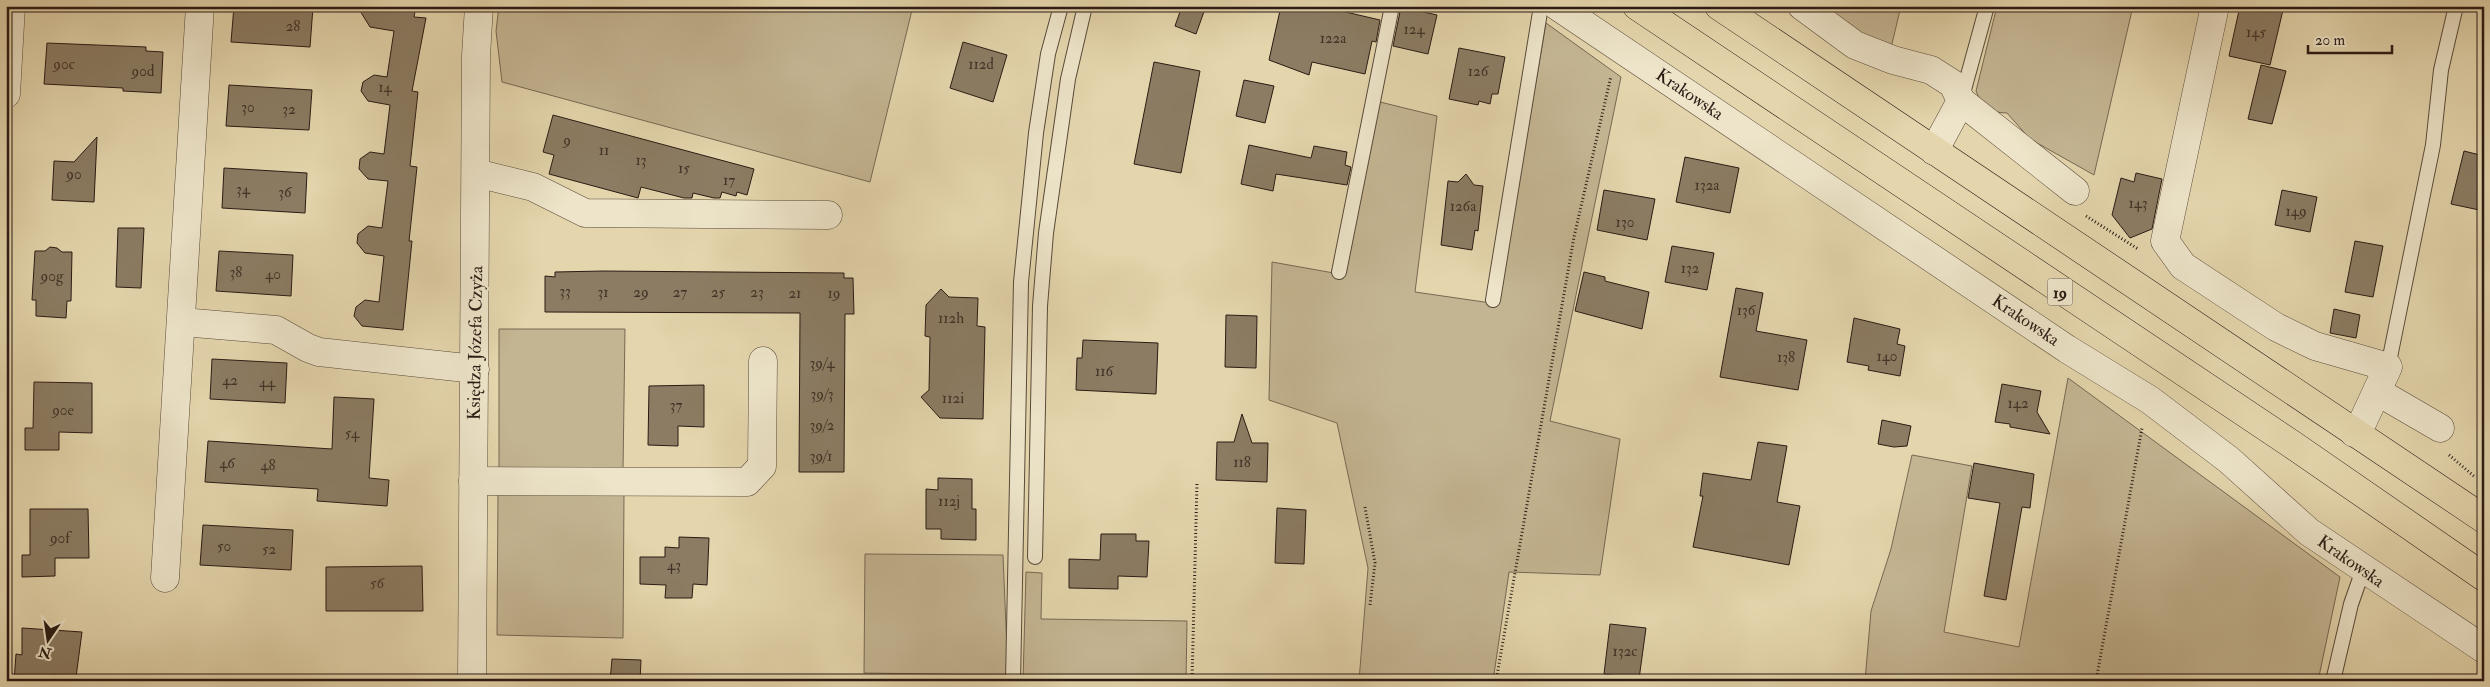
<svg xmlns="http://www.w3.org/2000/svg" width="2490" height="687" viewBox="0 0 2490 687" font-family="'IM FELL Double Pica',serif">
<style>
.green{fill:#c4b592;stroke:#776853}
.building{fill:#8b7c63;stroke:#2a1b14}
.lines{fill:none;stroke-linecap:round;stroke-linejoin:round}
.lane-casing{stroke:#584a3a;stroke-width:16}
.street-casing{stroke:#584a3a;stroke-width:29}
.primary-casing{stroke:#2a1b14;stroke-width:29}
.path{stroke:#2a1b14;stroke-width:3;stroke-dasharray:1 2.5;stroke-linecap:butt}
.lane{stroke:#ede4c9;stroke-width:14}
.street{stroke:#ede4c9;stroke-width:28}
.primary{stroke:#e4d5ac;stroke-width:28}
.labels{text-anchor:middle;stroke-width:4;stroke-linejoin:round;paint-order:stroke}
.number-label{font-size:15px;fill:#423328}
.shield{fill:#ede4c9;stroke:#64574a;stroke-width:1}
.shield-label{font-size:16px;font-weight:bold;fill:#2a1b14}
.street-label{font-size:18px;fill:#2a1b14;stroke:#ede4c9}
</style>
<rect width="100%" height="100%" fill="#e4d5ac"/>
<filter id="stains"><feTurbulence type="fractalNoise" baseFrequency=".004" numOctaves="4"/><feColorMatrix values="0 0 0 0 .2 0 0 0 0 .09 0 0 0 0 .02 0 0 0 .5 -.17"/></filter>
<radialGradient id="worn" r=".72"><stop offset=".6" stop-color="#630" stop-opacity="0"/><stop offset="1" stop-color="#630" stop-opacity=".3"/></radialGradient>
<g class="green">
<polygon points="499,6 913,6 870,182 502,82 496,31"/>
<polygon points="1832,6 1901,6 1891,48 1847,27 1834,18"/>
<path d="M1997,6h136l-39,169 -64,-36 -23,-26c-17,0 -25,-7 -31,-22z"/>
<polygon points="1546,23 1621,77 1550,421 1620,439 1600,575 1509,572 1493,681 1359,681 1368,568 1337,423 1269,400 1272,262 1345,275 1376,101 1437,116 1415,292 1498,304"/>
<polygon points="499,329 625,329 623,470 499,468"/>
<polygon points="2068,378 2340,577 2318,681 1865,681 1871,611 1891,549 1912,455 1972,466 1944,632 2019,647"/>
<polygon points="498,493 624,495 623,638 497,635"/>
<polygon points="865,554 1003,555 1008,675 864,673"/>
<polygon points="1026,572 1042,573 1041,619 1187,621 1186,681 1023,681"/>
</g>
<g class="building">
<polygon points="234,6 313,7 310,47 231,42"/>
<polygon points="357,6 416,6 414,17 426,18 412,91 418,92 410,166 417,167 409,241 412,241 403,330 362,326 354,316 356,307 365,300 379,302 384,256 365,253 357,243 358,234 368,226 382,228 388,181 368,179 359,169 360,159 370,152 384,154 390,105 368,101 361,91 363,82 374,75 387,77 394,31 370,27"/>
<polygon points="1182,6 1206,6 1196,34 1175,26"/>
<polygon points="1281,6 1320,6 1380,20 1376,42 1372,41 1365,74 1312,62 1309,75 1269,60"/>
<polygon points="2240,6 2264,6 2283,10 2270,65 2229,56"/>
<polygon points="1401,7 1437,15 1428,54 1393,46"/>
<polygon points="963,42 1007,55 993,102 950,88"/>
<polygon points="47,43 146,47 146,51 163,52 161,93 123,91 123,88 44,84"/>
<polygon points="1459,48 1505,57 1498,94 1492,94 1490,104 1479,101 1478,105 1449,99"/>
<polygon points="1154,62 1200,71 1181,173 1134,164"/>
<polygon points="2261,65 2286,71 2272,124 2248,119"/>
<polygon points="1244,80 1274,86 1265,123 1236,116"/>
<polygon points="229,85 312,90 309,130 226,126"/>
<polygon points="553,115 754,169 747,195 737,192 736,196 722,192 720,198 714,198 693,193 692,198 684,198 641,187 638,198 549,174 554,155 543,152"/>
<polygon points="97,137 94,202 52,200 54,161 74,162"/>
<polygon points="1249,145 1311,158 1314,146 1347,152 1345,165 1351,167 1347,185 1276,174 1273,191 1241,184"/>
<polygon points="2464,151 2484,156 2484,211 2451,204"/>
<polygon points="1685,157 1739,168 1730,213 1676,202"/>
<polygon points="224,168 307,173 305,213 222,208"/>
<polygon points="2136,173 2162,179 2152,229 2130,238 2112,215 2121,178 2134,182"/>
<polygon points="1466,174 1474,185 1483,186 1478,231 1475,230 1472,250 1441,245 1448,181 1458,182"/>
<polygon points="1604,190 1655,199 1647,240 1597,230"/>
<polygon points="2282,190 2317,197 2310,232 2275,225"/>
<polygon points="118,228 144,228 141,288 116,287"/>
<polygon points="2355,241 2383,246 2373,297 2345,292"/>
<polygon points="1672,246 1714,253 1707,290 1665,282"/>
<polygon points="50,247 57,248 62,252 72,252 71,301 67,301 66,318 36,316 36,300 32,300 35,251 45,251"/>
<polygon points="219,251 293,255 291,296 216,291"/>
<polygon points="603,271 844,273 844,278 853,278 854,314 845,314 844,472 799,472 800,313 545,312 545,276 555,277 555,272"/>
<polygon points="1584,272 1605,277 1605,281 1649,292 1642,329 1575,311"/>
<polygon points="1736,288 1763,293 1756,331 1807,340 1798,390 1720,377"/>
<polygon points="941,289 949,297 978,298 977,326 985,327 983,419 940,418 921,397 929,390 930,337 925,336 926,305"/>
<polygon points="2334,309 2360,315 2356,338 2330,333"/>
<polygon points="1226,315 1257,316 1256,368 1225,367"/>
<polygon points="1854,318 1900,329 1897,344 1905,346 1900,376 1868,370 1869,366 1847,362"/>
<polygon points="1083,340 1158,343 1156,394 1076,390 1077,358 1082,358"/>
<polygon points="212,359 287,363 285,403 210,399"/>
<polygon points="34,382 92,383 92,433 59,432 59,450 25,450 25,428 33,428"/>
<polygon points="2002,384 2041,391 2037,412 2050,434 2010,427 2010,424 1995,422"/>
<polygon points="704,385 704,427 678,426 678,446 648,445 649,386"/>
<polygon points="334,397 374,399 369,478 389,480 387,506 317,501 318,489 205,482 208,441 332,449"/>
<polygon points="1242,414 1252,443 1268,443 1267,482 1216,480 1217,442 1234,442"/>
<polygon points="1882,420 1911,426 1907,446 1894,447 1878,444"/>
<polygon points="1758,442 1787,446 1777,502 1800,506 1789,565 1693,547 1703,496 1700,496 1703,473 1751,480"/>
<polygon points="1974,463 2034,474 2030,508 2022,507 2006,600 1984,596 2000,503 1968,498"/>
<polygon points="938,478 972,479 972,509 976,509 976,540 941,539 941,529 926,529 926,489 938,490"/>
<polygon points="1277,508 1306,510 1304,564 1275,563"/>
<polygon points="30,509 88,509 89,558 55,558 55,576 22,577 22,555 30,555"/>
<polygon points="203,525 293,530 291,570 200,565"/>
<polygon points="1101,534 1136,534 1136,541 1149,541 1147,577 1118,576 1118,589 1069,588 1069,559 1100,560"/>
<polygon points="679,537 709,538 707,585 693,584 692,598 665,598 666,585 640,584 640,557 665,557 665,547 679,548"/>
<polygon points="422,566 423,611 326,611 326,567"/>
<polygon points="1610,624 1646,628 1639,679 1604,674"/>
<polygon points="22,628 82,632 76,677 53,675 52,681 14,681 16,654 22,655"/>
<polygon points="612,659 641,660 640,681 610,681"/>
</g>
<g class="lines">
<defs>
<g id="lane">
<polyline points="1962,97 1987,6"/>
<polyline points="1339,272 1392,6"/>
<polyline points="1493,300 1541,6"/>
<polyline points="2388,367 2433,145 2441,70 2456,6"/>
<polyline points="1035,557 1040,306 1046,233 1068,79 1085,6"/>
<polyline points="1013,681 1021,282 1036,133 1048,54 1061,6"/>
<polyline points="2333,681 2351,604 2363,570"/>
</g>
<g id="street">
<polyline points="1557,6 2067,349 2150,400 2229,460 2309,532 2484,649"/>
<polyline points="1802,6 1855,45 1893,60 1931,70 1953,84 1961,101 1934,151"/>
<polyline points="2215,6 2165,241 2183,266 2276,327 2315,346 2388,367 2363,421 2354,433"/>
<polyline points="6,94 11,6"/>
<polyline points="1961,101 2075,191"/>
<polyline points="476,173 533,187 585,213 828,215"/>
<polyline points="182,322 276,330 308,348 319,352 475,369"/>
<polyline points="2378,392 2440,428"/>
<polyline points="473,481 747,482 762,466 763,361"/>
<polyline points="165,578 200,6"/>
<polyline points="472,681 476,56 479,6"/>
</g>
<g id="primary">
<polyline points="1637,6 2290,443 2484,577"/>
<polyline points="1719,6 2484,519"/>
</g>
</defs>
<use href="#lane" class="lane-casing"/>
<use href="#street" class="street-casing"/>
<use href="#primary" class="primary-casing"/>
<g class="path">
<polyline points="2086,216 2138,249"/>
<polyline points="2449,455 2475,477"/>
<polyline points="1365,507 1375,563 1370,605"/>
<polyline points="1192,681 1197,482"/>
<polyline points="1496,681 1574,237 1611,76"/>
<polyline points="2096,681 2142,428"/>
</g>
<use href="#lane" class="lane"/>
<use href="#street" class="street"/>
<use href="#primary" class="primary"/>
</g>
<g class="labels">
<g class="number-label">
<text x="293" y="31">28</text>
<text x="1414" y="34">124</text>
<text x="2256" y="37">145</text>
<text x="1333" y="43">122a</text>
<text x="64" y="69">90c</text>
<text x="981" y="69">112d</text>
<text x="143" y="76">90d</text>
<text x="1478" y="76">126</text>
<text x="385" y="92">14</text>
<text x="248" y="112">30</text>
<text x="289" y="114">32</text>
<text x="567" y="145">9</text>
<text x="604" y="155">11</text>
<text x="641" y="165">13</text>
<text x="684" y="173">15</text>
<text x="74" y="179">90</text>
<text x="729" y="185">17</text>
<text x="1707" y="190">132a</text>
<text x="243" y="194">34</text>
<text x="285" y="197">36</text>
<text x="2138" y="208">143</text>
<text x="1463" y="211">126a</text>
<text x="2296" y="216">149</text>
<text x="1625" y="227">130</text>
<text x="1690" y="273">132</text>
<text x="236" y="277">38</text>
<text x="273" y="279">40</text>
<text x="52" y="281">90g</text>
<text x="565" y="296">33</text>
<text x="603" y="297">31</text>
<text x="641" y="297">29</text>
<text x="680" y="297">27</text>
<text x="718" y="297">25</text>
<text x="757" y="297">23</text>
<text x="795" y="298">21</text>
<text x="834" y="298">19</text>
<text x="1746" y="315">136</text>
<text x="951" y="323">112h</text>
<text x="1887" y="361">140</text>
<text x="1786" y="362">138</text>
<text x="822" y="368">39/4</text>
<text x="1104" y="376">116</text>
<text x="230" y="385">42</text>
<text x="267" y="387">44</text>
<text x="822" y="399">39/3</text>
<text x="953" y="403">112i</text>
<text x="2018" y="408">142</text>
<text x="676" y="410">37</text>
<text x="63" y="415">90e</text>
<text x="822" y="430">39/2</text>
<text x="352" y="438">54</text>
<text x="821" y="461">39/1</text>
<text x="1242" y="467">118</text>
<text x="227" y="468">46</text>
<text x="268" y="470">48</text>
<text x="949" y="506">112j</text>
<text x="60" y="543">90f</text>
<text x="224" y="551">50</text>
<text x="269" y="554">52</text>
<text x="674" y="570">43</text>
<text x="377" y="588">56</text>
<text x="1625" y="656">132c</text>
</g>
<rect class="shield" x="2047.5" y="278.5" width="25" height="27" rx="4"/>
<g class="shield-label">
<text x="2060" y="298">19</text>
</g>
<g class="street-label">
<text transform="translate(1690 94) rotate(34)" y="6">Krakowska</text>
<text transform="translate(2026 320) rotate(34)" y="6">Krakowska</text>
<text transform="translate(475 343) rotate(-89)" y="6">Księdza Józefa Czyża</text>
<text transform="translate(2351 561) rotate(35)" y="6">Krakowska</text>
</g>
</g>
<rect width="2490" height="687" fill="none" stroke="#e4d5ac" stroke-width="25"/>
<rect x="8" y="8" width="2475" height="672" fill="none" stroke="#2a1b14" stroke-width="2.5"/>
<rect x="12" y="12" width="2465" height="662" fill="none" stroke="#2a1b14"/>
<g transform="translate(48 640) rotate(193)" stroke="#ede4c9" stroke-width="4" paint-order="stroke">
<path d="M0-4L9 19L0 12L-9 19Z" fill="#2a1b14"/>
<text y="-8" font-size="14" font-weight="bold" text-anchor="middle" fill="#2a1b14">N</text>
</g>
<path d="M2308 45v8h84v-8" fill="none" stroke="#2a1b14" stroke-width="2.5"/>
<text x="2315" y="45" font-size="15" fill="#2a1b14" stroke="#ede4c9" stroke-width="4" paint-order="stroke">20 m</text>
<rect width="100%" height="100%" filter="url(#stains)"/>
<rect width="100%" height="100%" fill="url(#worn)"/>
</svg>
